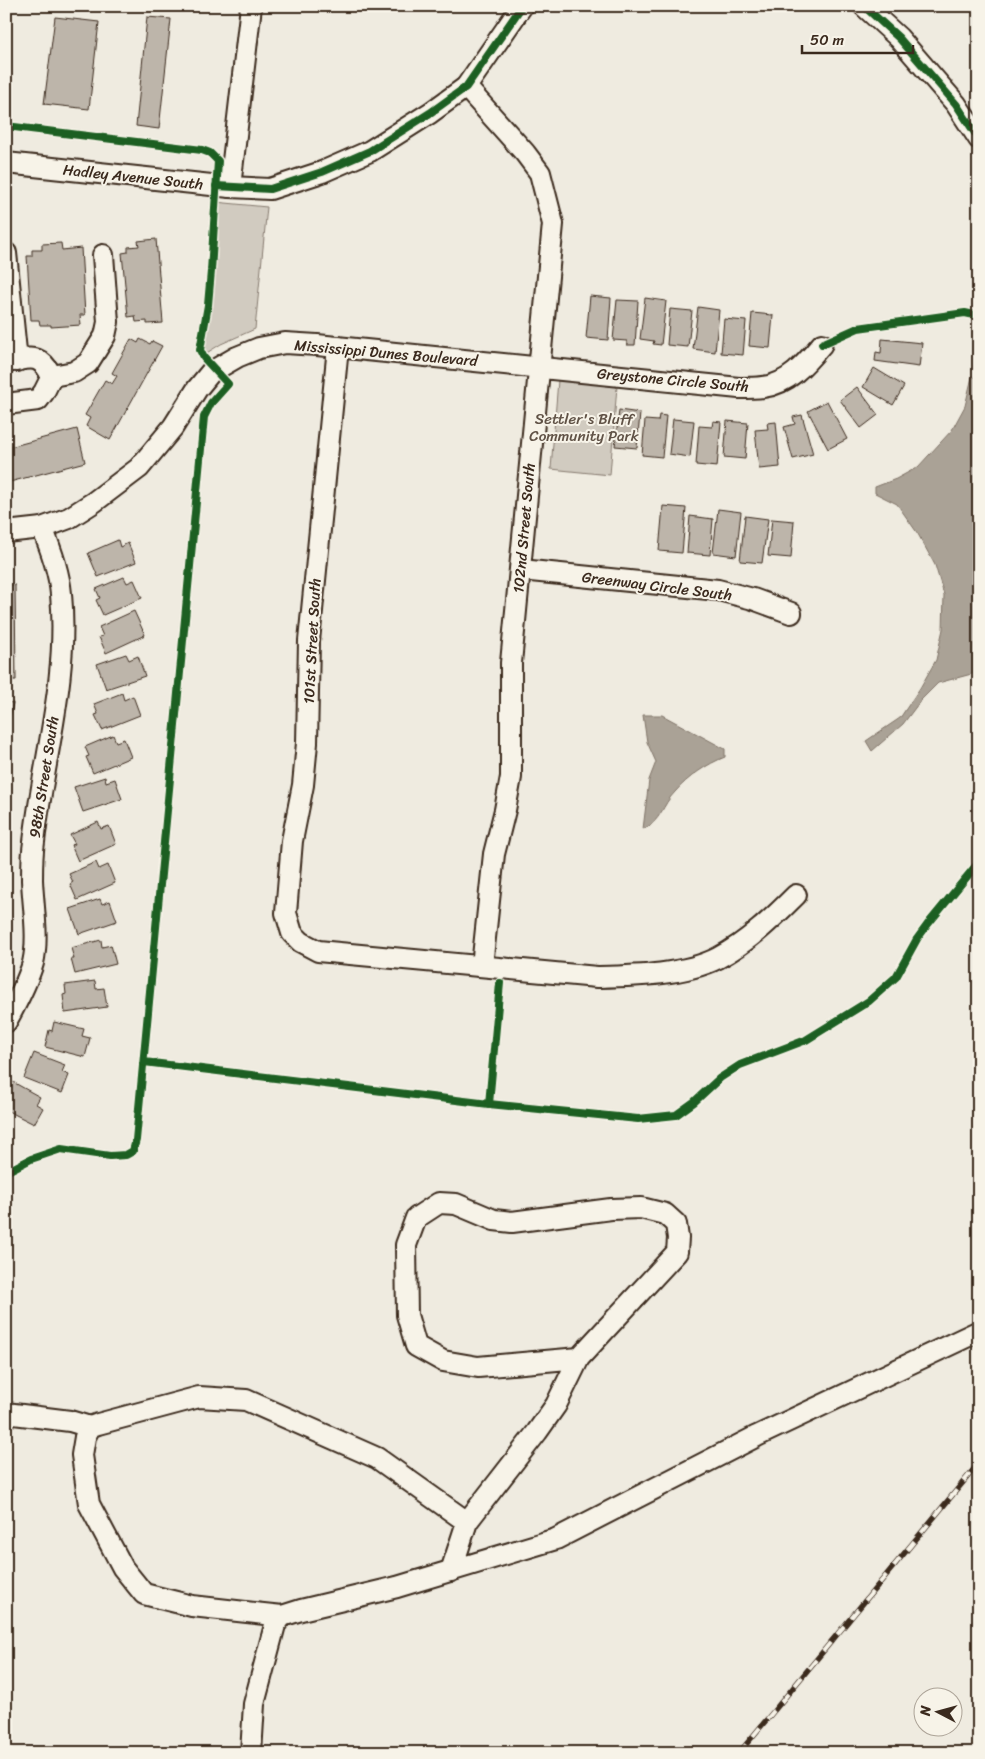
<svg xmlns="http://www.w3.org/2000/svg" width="985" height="1759" viewBox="0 0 985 1759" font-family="Sriracha,sans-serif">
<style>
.green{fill:#d1cbc0;stroke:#867a6f}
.water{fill:#aaa296;stroke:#7e7266}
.building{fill:#bdb5aa;stroke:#3b2a1e}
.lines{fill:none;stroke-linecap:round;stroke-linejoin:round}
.minor-casing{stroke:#3b2a1e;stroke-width:24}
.minor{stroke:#f7f3e8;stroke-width:20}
.rail-casing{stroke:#3b2a1e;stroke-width:5.5}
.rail{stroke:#f7f3e8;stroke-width:4;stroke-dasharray:11;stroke-linecap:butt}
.cycleway-casing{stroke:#f7f3e8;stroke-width:11}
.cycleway{stroke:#1b5e20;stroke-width:8}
.labels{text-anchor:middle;stroke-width:4;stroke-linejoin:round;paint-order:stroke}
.street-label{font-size:15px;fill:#3b2a1e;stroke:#f7f3e8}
.park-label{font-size:15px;fill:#605246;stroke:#f7f3e8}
</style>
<rect width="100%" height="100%" fill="#efebe0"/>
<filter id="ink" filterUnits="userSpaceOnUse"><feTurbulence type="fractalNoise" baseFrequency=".02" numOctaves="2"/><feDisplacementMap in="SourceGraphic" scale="10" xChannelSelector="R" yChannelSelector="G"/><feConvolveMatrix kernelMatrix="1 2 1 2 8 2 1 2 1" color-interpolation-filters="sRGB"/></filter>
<g filter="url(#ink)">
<g class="green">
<polygon points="215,202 267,207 255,329 221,344 205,354 202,350 211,271"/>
<polygon points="558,380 617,386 610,475 551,469"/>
</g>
<g class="water">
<polygon points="972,377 978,378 979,382 979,672 938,683 921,700 903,724 872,751 866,741 900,718 920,688 936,660 943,629 944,595 935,565 918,534 897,504 875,493 875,487 896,479 918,467 952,430 965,406"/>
<path d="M643,715h19l63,34v8c-18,7 -37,20 -50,35 -13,13 -14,30 -32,37l6,-49 7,-18 -9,-20z"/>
</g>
<g class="building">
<polygon points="55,17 99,22 89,109 44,104"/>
<polygon points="147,17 171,19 159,129 136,126"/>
<polygon points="156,239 163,323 147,324 147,321 136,322 135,316 128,317 122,253 128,252 128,247 139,246 138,241"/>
<polygon points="61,243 62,250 81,248 85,315 80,315 81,325 51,327 51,325 40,325 39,320 31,320 27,256 32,256 32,250 42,250 42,244"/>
<polygon points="590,296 611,298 608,340 586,338"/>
<polygon points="645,298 666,301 661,345 653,344 654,341 640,339"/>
<polygon points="617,300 638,301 635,345 627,345 627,341 613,340"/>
<polygon points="698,307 719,310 715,352 693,349"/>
<polygon points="670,309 692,311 688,347 667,345"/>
<polygon points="752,313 773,315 770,348 749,346"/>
<polygon points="724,319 746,321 743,355 721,353"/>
<polygon points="131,339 138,343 140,339 150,344 152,341 162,346 110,440 86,426 90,418 85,415 105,380 112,384 117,376 112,373"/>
<polygon points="882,339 922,343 919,367 875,361 876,352 881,353"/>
<polygon points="874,368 904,386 893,405 863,387"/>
<polygon points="857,387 878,415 861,428 840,400"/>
<polygon points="827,401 847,439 828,449 808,411"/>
<polygon points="619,410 640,413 637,448 615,446"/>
<polygon points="659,415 666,416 662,457 642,455 645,420 658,421"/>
<polygon points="802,415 813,454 793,459 784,427 795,424 793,417"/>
<polygon points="673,419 694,421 690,457 669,454"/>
<polygon points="713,421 721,422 717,467 696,465 699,426 712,427"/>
<polygon points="727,421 748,423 745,459 724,457"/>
<polygon points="776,422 780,467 759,469 755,430 768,429 767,423"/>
<polygon points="77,429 85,462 6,483 6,448"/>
<polygon points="663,506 686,508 682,553 659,551"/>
<polygon points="718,509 741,512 736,556 713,553"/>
<polygon points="690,516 713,519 710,555 687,553"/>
<polygon points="745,516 768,519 762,563 740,561"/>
<polygon points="772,519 794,521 791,558 768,556"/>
<polygon points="118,540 120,547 128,543 136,562 98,577 88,553"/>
<polygon points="124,577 127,583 134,580 142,598 103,615 96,600 100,598 96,589"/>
<polygon points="6,580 7,585 15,585 16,680 6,680"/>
<polygon points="134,611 145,635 106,653 99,637 103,636 99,627"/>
<polygon points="126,654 129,660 138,656 145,676 106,689 97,664"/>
<polygon points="122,693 124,700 133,696 140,715 102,730 95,715 98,714 94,704"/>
<polygon points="6,702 13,703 6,738"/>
<polygon points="113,735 116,742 124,739 131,757 93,773 86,757 89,756 85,747"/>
<polygon points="105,777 106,782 115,779 122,799 83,812 74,787"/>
<polygon points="98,822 101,829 109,826 116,844 78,861 71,845 75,844 70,835"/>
<polygon points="96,862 99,869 108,865 115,883 77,900 70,884 73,882 69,874"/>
<polygon points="100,899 102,904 110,901 117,921 79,934 70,909"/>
<polygon points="101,940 102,947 111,945 116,964 75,974 71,959 74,959 71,948"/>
<polygon points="95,981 96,989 104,988 107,1007 65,1013 63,995 66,994 65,985"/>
<polygon points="54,1022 84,1029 82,1036 90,1038 85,1057 45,1047 49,1030 52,1031"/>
<polygon points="34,1053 65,1065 62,1072 69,1075 62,1093 24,1078"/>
<polygon points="11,1081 40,1097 36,1104 43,1108 34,1124 6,1110 6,1089"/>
</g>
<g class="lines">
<defs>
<g id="minor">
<polyline points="864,6 899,38 956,104 979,139"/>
<polyline points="466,87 525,153 540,173 553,224 511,663 511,777 505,810 494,854 482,966"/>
<polyline points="6,163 230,187 270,189 322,172 370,151 430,113 466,87 522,6"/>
<polyline points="230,187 251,6"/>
<polyline points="6,253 17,361"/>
<path d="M338,347l-29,294 -2,102 -4,42 -11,56 -6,72 6,20 9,9 17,9 279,26c37,-1 88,-2 121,-19 30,-16 54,-39 78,-63"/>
<path d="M6,362c24,-3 32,-11 46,14"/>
<polyline points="52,376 74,372 88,363 105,336 108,322 103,255"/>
<polyline points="6,404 38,400 44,392 52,376"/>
<path d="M6,532l36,-4 27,-10 25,-16 45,-34 34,-41 24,-38 14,-17 26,-15 22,-9 26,-5 32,2 422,43c7,0 16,0 24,-1 26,-3 43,-24 59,-43"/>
<polyline points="521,570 718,590 753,599 791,613"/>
<path d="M6,1022c10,-18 21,-39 27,-59 6,-25 0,-57 -1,-83 0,-12 0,-26 2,-38 9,-82 35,-164 27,-248 -2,-23 -10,-45 -19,-66"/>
<polyline points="6,1413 70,1421 90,1427"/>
<polyline points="451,1571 467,1522 537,1432 556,1405 579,1358 677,1252 678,1238 676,1224 665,1214 641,1208 611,1209 512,1222 494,1220 456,1204 439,1203 416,1218 406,1245 407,1315 416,1346 443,1361 478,1367 579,1358"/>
<polyline points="282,1616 192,1606 144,1594 123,1568 89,1504 82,1455 85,1437 90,1427 98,1424 199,1397 246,1400 377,1458 467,1522"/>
<polyline points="251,1753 254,1704 275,1625 282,1616 301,1610 397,1587 556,1539 757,1436 979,1331"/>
</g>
</defs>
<use href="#minor" class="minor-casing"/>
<use href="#minor" class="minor"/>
<defs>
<polyline id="rail" points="739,1753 979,1463"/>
</defs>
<use href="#rail" class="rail-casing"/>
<use href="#rail" class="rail"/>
<defs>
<g id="cycleway">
<polyline points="864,6 899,38 956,104 979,139"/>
<polyline points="6,126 202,150 210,153 218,161 211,271 208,305 200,350 204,358 228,384 211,403 204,417 136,1140 133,1151 126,1155 110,1156 61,1149 31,1159 6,1172"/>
<polyline points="216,186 270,189 322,172 370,151 430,113 466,87 522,6"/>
<polyline points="822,344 858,328 965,313 979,316"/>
<polyline points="144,1062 489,1104 638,1119 676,1115 694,1102 720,1078 740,1065 806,1040 869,1001 896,977 917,939 928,924 979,862"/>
<polyline points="489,1104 500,983"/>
</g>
</defs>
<use href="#cycleway" class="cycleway-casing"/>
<use href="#cycleway" class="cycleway"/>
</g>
</g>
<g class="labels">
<g class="street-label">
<text transform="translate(133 177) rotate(6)" y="5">Hadley Avenue South</text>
<text transform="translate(386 353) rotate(5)" y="5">Mississippi Dunes Boulevard</text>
<text transform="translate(673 380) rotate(5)" y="5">Greystone Circle South</text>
<text transform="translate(524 528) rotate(-85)" y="5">102nd Street South</text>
<text transform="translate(657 586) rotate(7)" y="5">Greenway Circle South</text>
<text transform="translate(312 641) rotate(-87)" y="5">101st Street South</text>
<text transform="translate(44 777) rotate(-81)" y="5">98th Street South</text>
</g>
<g class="park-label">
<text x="584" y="424">Settler's Bluff<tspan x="584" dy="17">Community Park</tspan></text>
</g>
</g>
<rect width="985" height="1759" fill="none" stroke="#f7f3e8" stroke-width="25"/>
<rect x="12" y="12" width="960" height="1734" fill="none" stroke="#3b2a1e" stroke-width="2" filter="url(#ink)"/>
<g transform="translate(938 1712) rotate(276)"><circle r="24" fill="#f7f3e8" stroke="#aca397"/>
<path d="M0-4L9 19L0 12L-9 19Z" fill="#3b2a1e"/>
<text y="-8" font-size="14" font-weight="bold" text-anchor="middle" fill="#3b2a1e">N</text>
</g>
<path d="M802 45v8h111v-8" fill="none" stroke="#3b2a1e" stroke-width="2.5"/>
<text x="810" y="45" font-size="15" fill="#3b2a1e" stroke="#f7f3e8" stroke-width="4" paint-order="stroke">50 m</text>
</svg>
